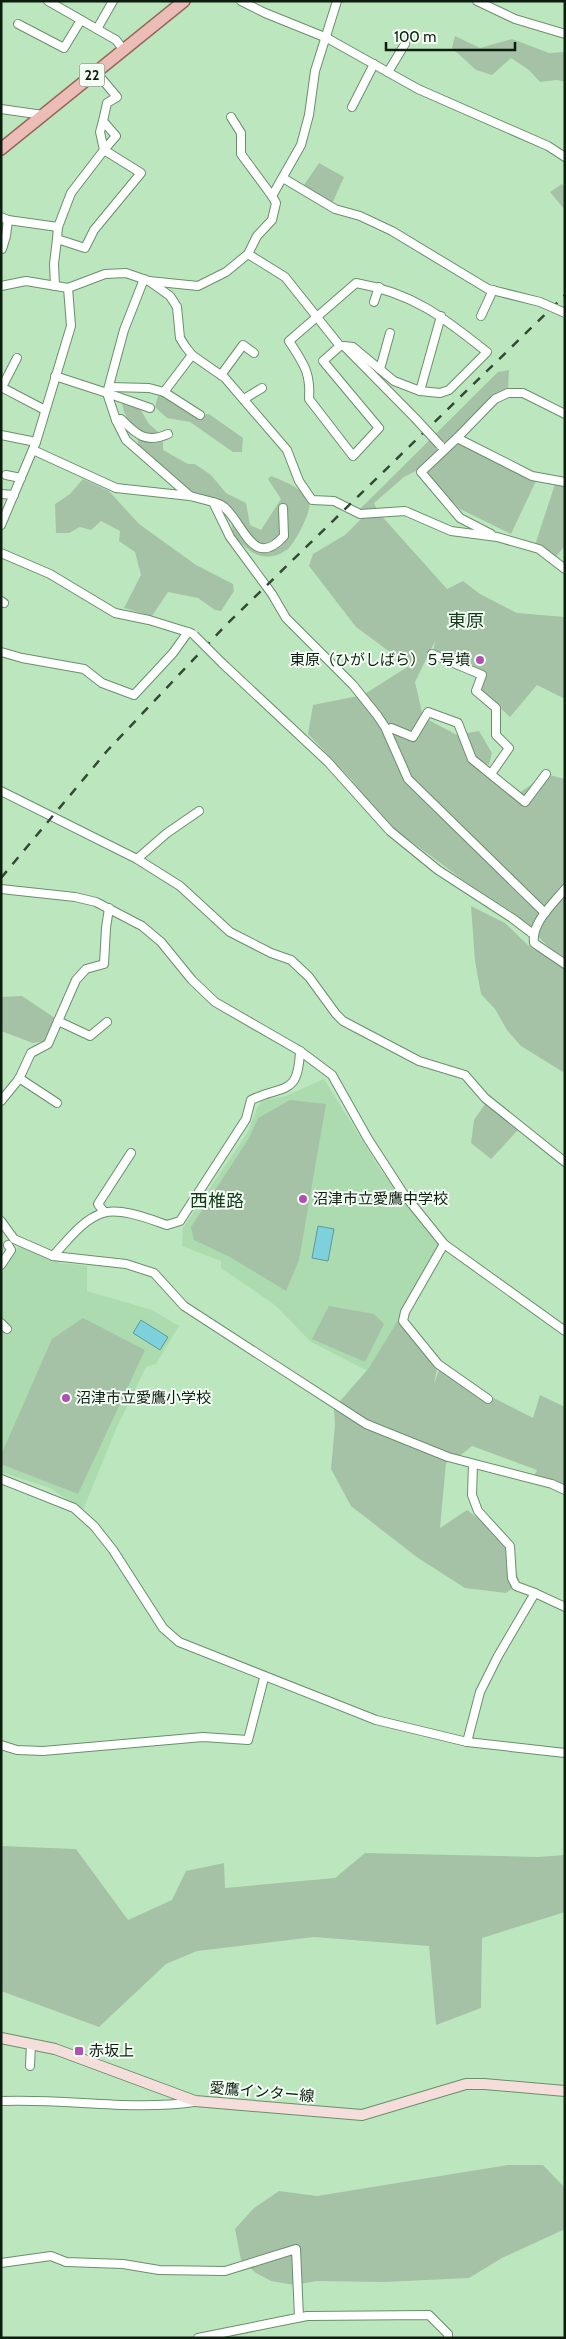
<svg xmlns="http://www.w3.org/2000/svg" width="566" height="2339" viewBox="0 0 566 2339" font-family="Cabin,'Noto Sans JP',sans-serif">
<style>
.built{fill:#abdbae}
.green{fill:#a5c2a6}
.water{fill:#7ed0da;stroke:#5c9a9d}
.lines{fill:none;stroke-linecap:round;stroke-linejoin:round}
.street-casing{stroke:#68906a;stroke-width:10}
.secondary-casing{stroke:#68906a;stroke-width:12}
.primary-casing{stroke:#96675d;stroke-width:14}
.street{stroke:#fff;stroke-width:8}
.secondary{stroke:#f5dddb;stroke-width:10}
.primary{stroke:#ecbcb7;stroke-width:11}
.rail{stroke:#334935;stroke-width:2.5;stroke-dasharray:9 9;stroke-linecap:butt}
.street-bridge-casing{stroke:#68906a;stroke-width:10;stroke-linecap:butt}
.street-bridge{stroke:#fff;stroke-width:8}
.poi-dot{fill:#b24fb5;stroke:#f5fef5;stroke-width:2}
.labels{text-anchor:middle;stroke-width:4;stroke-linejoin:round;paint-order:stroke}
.shield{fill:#f5fef5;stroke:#536054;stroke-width:1}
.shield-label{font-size:14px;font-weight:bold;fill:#0d1d0f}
.poi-label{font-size:15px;fill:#0d1d0f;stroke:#f5fef5;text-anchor:start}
.street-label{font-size:15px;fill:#0d1d0f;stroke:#f5fef5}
.quarter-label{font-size:18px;fill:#133a19;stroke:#f5fef5}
</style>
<rect width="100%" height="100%" fill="#bce7be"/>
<g class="built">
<polygon points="324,1079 380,1169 439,1246 370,1372 311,1342 275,1305 221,1268 221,1261 182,1246 183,1228 248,1132 257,1108 262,1101 286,1096"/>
<polygon points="19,1246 61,1263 87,1266 87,1291 152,1310 179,1326 156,1364 146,1367 116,1429 83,1510 50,1488 1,1472 1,1275"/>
</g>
<g class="green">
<polygon points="455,36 480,48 512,39 549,53 565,52 565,82 557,80 540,82 529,70 511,58 492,75 476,70 452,48"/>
<polygon points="319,163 344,177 332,204 302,188"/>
<polygon points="562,184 565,188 565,210 550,192"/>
<polygon points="509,370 508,390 445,448 418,470 404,477 374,503 378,512 358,511 498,372"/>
<polygon points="164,392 199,415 209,414 243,438 242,452 233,452 190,422 167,418 155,407 158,396"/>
<path d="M122,404l18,5 9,15 14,12v14l25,14h7l16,11 15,18 20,10 4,22 11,5 20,-31 -13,-20 3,-3c13,5 31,12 38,25 4,9 -15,43 -21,48 -16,12 -32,9 -45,-4 -2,-2 -6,-5 -8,-8 -3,-4 -3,-13 -4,-19l-22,-17 -18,-7 -53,-47c1,-20 -13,-25 -16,-43z"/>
<polygon points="457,439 536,481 511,534 460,509 422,473"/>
<polygon points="83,479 109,491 139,524 196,565 233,584 234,591 221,611 215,610 198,598 168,592 152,616 124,608 141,575 135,552 119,541 120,531 101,521 91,530 80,527 69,533 56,533 55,504 70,494"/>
<polygon points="555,484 565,486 565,546 553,560 534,548"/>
<polygon points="379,513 447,589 463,581 480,594 517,613 565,617 565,699 537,685 510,717 479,688 483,673 433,653 435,641 415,682 423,717 457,735 479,731 492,753 489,765 475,760 518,794 546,774 565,779 565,963 514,913 463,880 384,821 351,779 308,734 313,705 363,695 409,666 356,627 309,566 313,554 345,535 366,514"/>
<polygon points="471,906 505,923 531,948 565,966 565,1067 563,1072 521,1046 507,1030 495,1009 481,994 475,961"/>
<polygon points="22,996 55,1018 45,1041 33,1043 1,1031 1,997"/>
<polygon points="290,1100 326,1104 299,1260 286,1291 230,1257 194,1240 191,1227 249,1138 258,1118"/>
<polygon points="485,1104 519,1129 491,1159 471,1143 474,1120"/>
<polygon points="329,1306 374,1314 384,1324 365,1362 312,1339"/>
<polygon points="400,1317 437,1369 434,1384 439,1370 533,1418 540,1395 565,1407 565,1492 534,1476 537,1470 472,1446 456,1459 446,1463 440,1528 467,1510 505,1539 520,1583 506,1593 465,1588 418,1558 351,1506 331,1469 335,1425 334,1408 369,1368"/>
<polygon points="83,1318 145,1350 78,1494 1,1464 1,1455 52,1339"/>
<polygon points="1,1846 76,1849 128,1920 172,1900 186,1871 224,1863 225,1888 335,1878 365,1853 538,1857 565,1855 565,1912 482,1938 481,2008 436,2025 429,1946 314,1937 197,1951 166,1964 99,2027 1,1991"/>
<polygon points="508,2165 543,2165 565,2188 565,2229 502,2258 469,2278 384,2282 317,2281 294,2285 271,2281 256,2273 241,2260 235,2229 254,2208 279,2191 317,2196"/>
</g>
<g class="water">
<polygon points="318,1226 334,1229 328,1261 312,1258"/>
<polygon points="141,1320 168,1337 160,1350 133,1333"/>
</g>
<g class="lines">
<defs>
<g id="street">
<polyline points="48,1 116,40 123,49"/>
<polyline points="241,1 265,13 327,38 418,89 548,146 565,157"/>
<polyline points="477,1 515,19 565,34"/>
<polyline points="18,24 64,48 81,20"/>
<polyline points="97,29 113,1"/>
<polyline points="388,72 405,44"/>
<polyline points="352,107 374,64"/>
<polyline points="1,109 43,115"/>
<polyline points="231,117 241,133 241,154 272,196"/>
<polyline points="283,178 335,209 360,216 392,231 488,289 540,302"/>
<polyline points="1,217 8,220 58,227 57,239 85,248 94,230 141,173 104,150 116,136 103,121 107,103 117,97 96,72"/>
<polyline points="58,227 71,193 104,150 100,132 103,121"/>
<polyline points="2,249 6,236 8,220"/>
<polyline points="248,254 285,277 340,346 344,346 415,418"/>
<polyline points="144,279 124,330 107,393 150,408"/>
<polyline points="149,281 198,286 226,272 248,254 257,236 272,220 276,203 272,196 301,145 309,115 315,71 337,1"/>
<polyline points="1,286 26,281 68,288 105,274 126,273 149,281 170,296 177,307 180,338 185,346 192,355 225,378 287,450 299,481 312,500 334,501 360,514 405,511 451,531 497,537 539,549 565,569"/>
<polyline points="55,286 54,264 57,239"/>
<polyline points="374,302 379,287"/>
<polyline points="481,316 493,290"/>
<path d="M340,346l-17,15 56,67 -26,28 -44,-57c2,-27 -6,-36 -20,-58l67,-58c57,10 87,34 131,69l-38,38 -9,3 -20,-2 -26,-10 -41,-34 -9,-1"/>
<polyline points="380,369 390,333"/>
<polyline points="221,375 243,345 254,353"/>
<polyline points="55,376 107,393 116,420 126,440 190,496"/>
<polyline points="1,387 45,410"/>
<polyline points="2,387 17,358"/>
<polyline points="109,387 149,388 164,392 192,355"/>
<polyline points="420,391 441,316"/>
<polyline points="164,392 200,415"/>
<polyline points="244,399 262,388"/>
<path d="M116,420l5,-1c15,15 24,25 47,15"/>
<polyline points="1,435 36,442"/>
<polyline points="457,438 532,476 565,482"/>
<polyline points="33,450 116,488 190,496 213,502 230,537 272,594 286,618 353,685 377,715 385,727 408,779 545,913"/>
<polyline points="6,475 21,478"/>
<polyline points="1,494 14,495"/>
<path d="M213,502c3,1 8,2 11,5 19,15 29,64 60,29l-1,-28"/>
<polyline points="1,525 36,442 71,326 68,288"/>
<polyline points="491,534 460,518 421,472 457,438 495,399 508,393 523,393 565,414"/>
<polyline points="1,553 50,574 115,613 149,620 191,633"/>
<polyline points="1,601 4,603"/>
<polyline points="1,652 22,658 84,669 102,683 134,695 173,653 188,632"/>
<polyline points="432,654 482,675 476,691 496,708 496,735 509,748 491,774"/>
<polyline points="222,663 328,762 390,831 438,870 512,918 533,934"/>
<polyline points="387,730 391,728 413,737 428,712 458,723 472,759 525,802 546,774"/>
<polyline points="1,791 137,859 180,886 230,932 271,953 291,960 309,977 336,1014 343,1021 419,1061 465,1075 485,1098 565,1162"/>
<polyline points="137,859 167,833 199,811"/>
<polyline points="1,889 75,897 96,902 142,926 161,942 192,980 215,1002 300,1051 332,1075 368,1139 403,1193 444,1244 565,1331"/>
<path d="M565,889c-12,15 -34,34 -31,54l31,21"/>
<polyline points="58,1021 90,1036 107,1022"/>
<polyline points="19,1078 57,1103"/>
<polyline points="1,1101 19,1079 31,1053 48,1044 76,980 86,969 104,964 106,928 109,908"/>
<polyline points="104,1212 98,1204 131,1153"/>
<polyline points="1,1221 14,1239 53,1256 126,1264 154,1273 184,1306 366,1424 448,1457 552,1484 565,1490"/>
<polyline points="444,1244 405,1312 403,1321 438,1364 488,1399"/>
<path d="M53,1256c14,-15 30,-37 50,-43 17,-6 49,7 64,12l13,-4 66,-102 5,-19c33,-16 47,-3 49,-49"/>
<polyline points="1,1265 11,1250 8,1245"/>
<polyline points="1,1323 7,1329"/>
<polyline points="473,1464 472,1495 478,1511 510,1546 512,1578 516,1586 535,1593"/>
<polyline points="1,1479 74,1508 94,1526 113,1550 163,1628 179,1642 376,1720 467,1742 565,1753"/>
<polyline points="467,1742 480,1692 498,1656 535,1593 565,1607"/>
<polyline points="1,1745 17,1750 43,1751 203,1737 248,1740 264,1678"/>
<polyline points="30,2066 31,2044"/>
<path d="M1,2101c65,-3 129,10 193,1"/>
<polyline points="1,2263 51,2256 66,2262 123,2264 159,2270 225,2271 296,2249 299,2317"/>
<polyline points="198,2338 307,2316 429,2315 448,2334 448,2338"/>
</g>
<polyline id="secondary" points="1,2038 55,2049 195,2101 362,2115 466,2084 484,2084 565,2091"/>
<polyline id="primary" points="1,149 184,1"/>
</defs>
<use href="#street" class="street-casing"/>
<use href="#secondary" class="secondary-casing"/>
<use href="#primary" class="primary-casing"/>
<use href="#street" class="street"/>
<use href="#secondary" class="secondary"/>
<use href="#primary" class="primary"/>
<polyline class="rail" points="1,878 107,751 226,625 565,295"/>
<defs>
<g id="street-bridge">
<polyline points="540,302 565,313"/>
<polyline points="415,418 440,445"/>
<polyline points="194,635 222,663"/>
</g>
</defs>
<use href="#street-bridge" class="street-bridge-casing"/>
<use href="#street-bridge" class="street-bridge"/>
</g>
<g class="poi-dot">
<circle cx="480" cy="660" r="5"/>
<circle cx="303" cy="1199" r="5"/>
<circle cx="66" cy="1398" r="5"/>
<rect x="74" y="2046" width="10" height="10" rx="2.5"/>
</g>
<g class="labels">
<rect class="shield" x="79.5" y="63.5" width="25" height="23" rx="4"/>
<g class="shield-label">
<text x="92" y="80">22</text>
</g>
<g class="poi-label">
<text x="470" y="665" text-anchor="end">東原（ひがしばら）５号墳</text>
<text x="313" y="1204">沼津市立愛鷹中学校</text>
<text x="76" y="1403">沼津市立愛鷹小学校</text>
<text x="89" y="2056">赤坂上</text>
</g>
<g class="street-label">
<text transform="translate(262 2092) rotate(5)" y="5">愛鷹インター線</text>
</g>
<g class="quarter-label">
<text x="466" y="627">東原</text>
<text x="217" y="1207">西椎路</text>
</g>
</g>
<rect width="566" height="2339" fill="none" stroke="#0d1d0f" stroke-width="5"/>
<path d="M386 42v8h129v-8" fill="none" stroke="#0d1d0f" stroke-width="2.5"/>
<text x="394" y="42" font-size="15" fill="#0d1d0f" stroke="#f5fef5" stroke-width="4" paint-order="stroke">100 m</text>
</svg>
